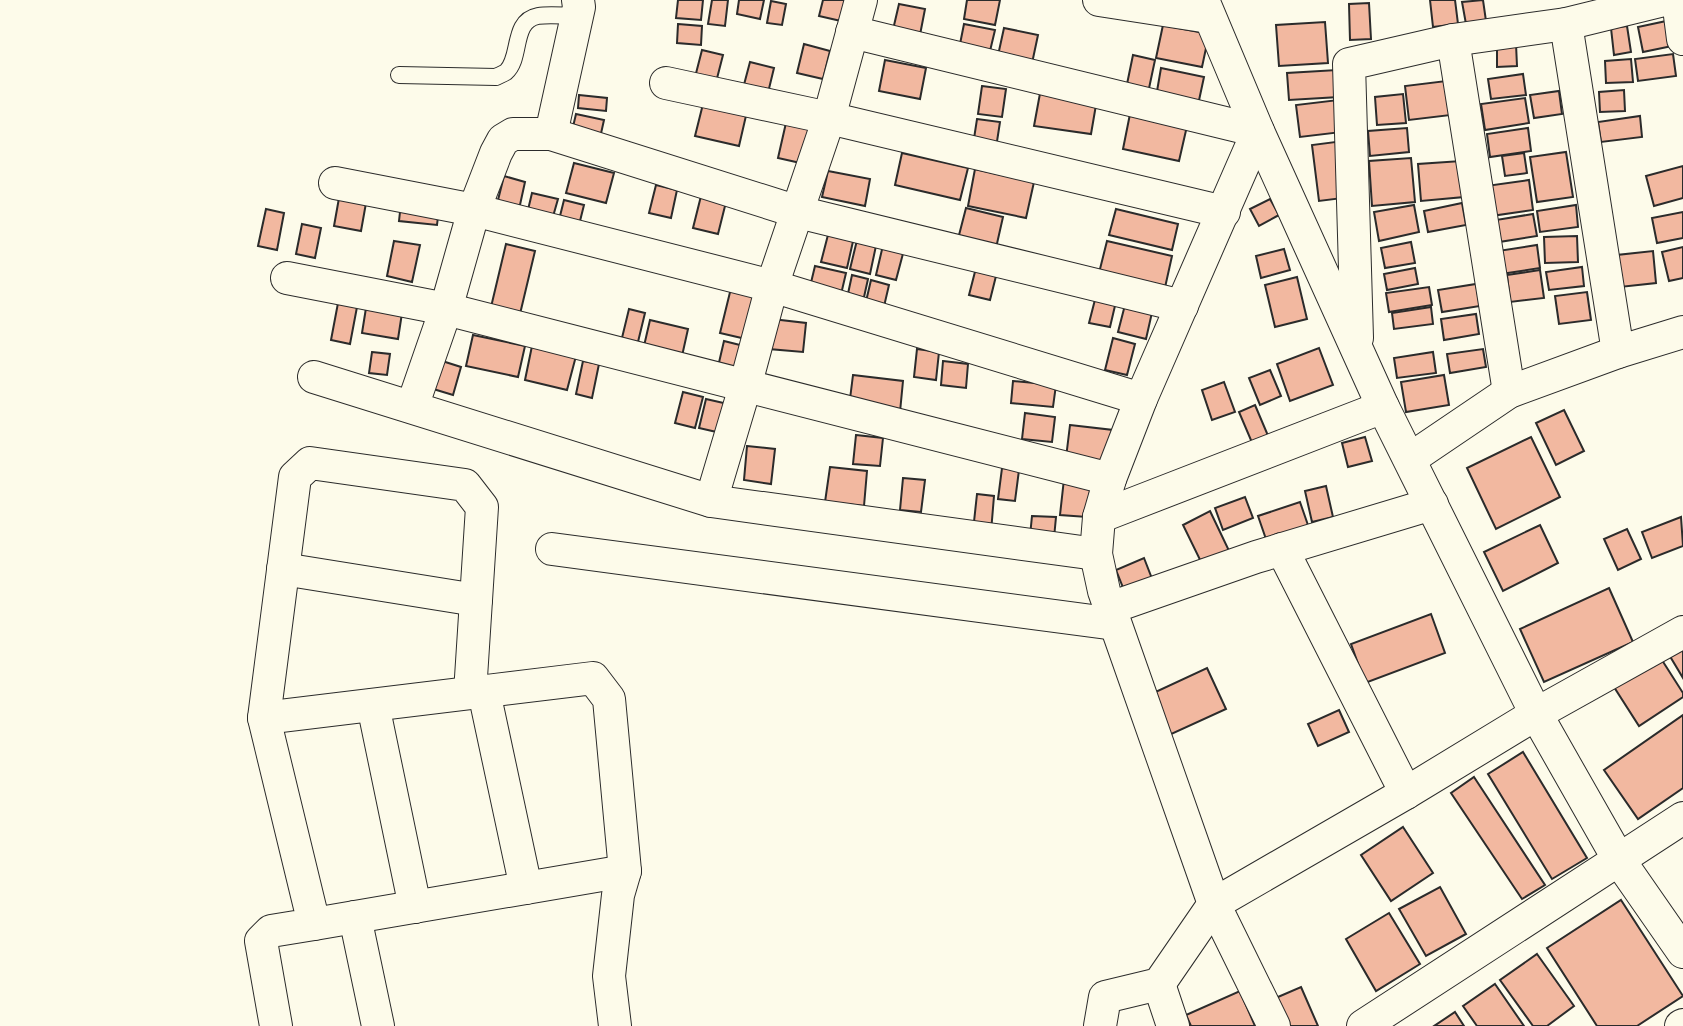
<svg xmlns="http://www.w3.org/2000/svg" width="1683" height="1026" viewBox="0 0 1683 1026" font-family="Montserrat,sans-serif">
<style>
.building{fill:#f2b8a0;stroke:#2b2b2b;stroke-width:2}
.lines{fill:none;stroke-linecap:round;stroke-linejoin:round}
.lane-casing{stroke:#2b2b2b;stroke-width:18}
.street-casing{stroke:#2b2b2b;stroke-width:34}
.lane{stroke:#fdfbea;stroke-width:16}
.street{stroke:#fdfbea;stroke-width:32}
</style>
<rect width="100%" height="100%" fill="#fdfbea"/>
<g class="building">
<polygon points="678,0 703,0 701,20 676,18"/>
<polygon points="712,0 728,0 725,26 708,24"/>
<polygon points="739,0 764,0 760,19 737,14"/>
<polygon points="823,0 846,0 841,21 819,16"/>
<polygon points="967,0 1000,0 995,25 964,19"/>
<polygon points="1430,0 1455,0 1458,24 1433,27"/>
<polygon points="1483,0 1486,21 1466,24 1462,2"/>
<polygon points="771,1 786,4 782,25 767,23"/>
<polygon points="1369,3 1371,39 1350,40 1349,4"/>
<polygon points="899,4 925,9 919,40 892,34"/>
<polygon points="1671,20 1677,45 1643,52 1638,27"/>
<polygon points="1325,22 1328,63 1279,66 1276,25"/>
<polygon points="678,24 702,26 701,45 677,43"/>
<polygon points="964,24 995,30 990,51 960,44"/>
<polygon points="1163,25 1209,34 1202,67 1156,58"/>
<polygon points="1627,26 1631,52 1614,55 1611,28"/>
<polygon points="1004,28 1038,35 1031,68 997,60"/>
<polygon points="804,44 830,51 823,79 797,73"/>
<polygon points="1516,44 1517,66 1497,67 1497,45"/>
<polygon points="702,50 723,55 714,90 693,85"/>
<polygon points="1673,54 1676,76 1638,81 1635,59"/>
<polygon points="1133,55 1155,60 1148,93 1126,89"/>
<polygon points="1631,59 1633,82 1606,83 1605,61"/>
<polygon points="885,60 926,68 920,99 879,91"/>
<polygon points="750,62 774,68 766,101 741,96"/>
<polygon points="1161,68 1204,77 1198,105 1156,97"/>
<polygon points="1337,70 1339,97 1289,100 1287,73"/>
<polygon points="1523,74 1526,95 1491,99 1488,79"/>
<polygon points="1446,81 1451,115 1409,120 1405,86"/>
<polygon points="982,86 1006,89 1002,117 978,114"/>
<polygon points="1041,88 1097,99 1091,134 1034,126"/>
<polygon points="1624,90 1625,111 1600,112 1599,92"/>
<polygon points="1559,91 1562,114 1534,118 1530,95"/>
<polygon points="1403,94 1406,123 1377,125 1375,97"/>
<polygon points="579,95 607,98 606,111 578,108"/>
<polygon points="705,96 748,107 739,146 695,136"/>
<polygon points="1525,98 1529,123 1485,130 1481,104"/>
<polygon points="1338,100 1342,132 1300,137 1296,105"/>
<polygon points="576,114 604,120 600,138 572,131"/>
<polygon points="788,114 816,120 805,164 778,158"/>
<polygon points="1130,114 1187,126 1179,161 1123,149"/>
<polygon points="1640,116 1642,137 1601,142 1598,122"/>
<polygon points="977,119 1000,122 996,148 973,145"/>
<polygon points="1407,128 1409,152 1370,156 1368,131"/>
<polygon points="1528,128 1531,151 1490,157 1487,134"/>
<polygon points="1343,141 1351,197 1319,201 1312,145"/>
<polygon points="1566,152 1573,197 1537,202 1530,157"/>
<polygon points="902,153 968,168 960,200 895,185"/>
<polygon points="1524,153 1527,173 1505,176 1502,156"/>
<polygon points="1411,158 1415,202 1372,206 1369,161"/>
<polygon points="1461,161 1464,197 1421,201 1418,164"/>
<polygon points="574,163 614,173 606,203 566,193"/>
<polygon points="1683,166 1683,198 1654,206 1646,176"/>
<polygon points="975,169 1034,182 1026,218 968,206"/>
<polygon points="828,171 870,179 865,206 822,197"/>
<polygon points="504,176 525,182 518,214 496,208"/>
<polygon points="1529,180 1533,210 1491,216 1486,186"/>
<polygon points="656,185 677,190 671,218 649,213"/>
<polygon points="702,192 727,198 718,234 693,228"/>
<polygon points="532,193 558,199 552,220 527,214"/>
<polygon points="339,198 366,203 361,231 334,226"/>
<polygon points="1270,199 1279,215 1259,226 1250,209"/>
<polygon points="564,200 584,205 578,229 558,224"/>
<polygon points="401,203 439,208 437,225 399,221"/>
<polygon points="1462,203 1466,225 1428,232 1424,211"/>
<polygon points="1414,205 1419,232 1379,241 1374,212"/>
<polygon points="1576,205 1578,227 1540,232 1537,211"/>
<polygon points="966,208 1003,217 996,248 958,239"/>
<polygon points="266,209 284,213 277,250 258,246"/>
<polygon points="1116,209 1178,224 1172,250 1109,235"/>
<polygon points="1683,212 1683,238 1657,243 1652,218"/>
<polygon points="1533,214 1537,236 1499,242 1496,220"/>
<polygon points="302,224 321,228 315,258 296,254"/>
<polygon points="829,231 854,237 847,268 821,262"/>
<polygon points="858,236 877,241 870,274 850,269"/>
<polygon points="1577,236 1578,262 1545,263 1544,237"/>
<polygon points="394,241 420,245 412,282 387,276"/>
<polygon points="884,241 905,246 896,280 876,275"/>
<polygon points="1107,241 1172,256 1164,292 1098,277"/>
<polygon points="1411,242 1415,263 1385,268 1381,248"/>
<polygon points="506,244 535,251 520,314 491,307"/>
<polygon points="1537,245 1540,268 1501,274 1498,251"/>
<polygon points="1683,247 1683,278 1669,281 1662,252"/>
<polygon points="1284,249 1290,270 1261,278 1256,256"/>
<polygon points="1653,251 1656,283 1620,287 1617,255"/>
<polygon points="977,264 998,268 990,300 969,295"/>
<polygon points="815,266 846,273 839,303 808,295"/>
<polygon points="1582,267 1584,286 1549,290 1546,272"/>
<polygon points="1415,268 1418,284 1387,290 1384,274"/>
<polygon points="1540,270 1544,298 1510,302 1507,275"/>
<polygon points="852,275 868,279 862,306 846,303"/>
<polygon points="1297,277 1307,319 1275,327 1265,285"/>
<polygon points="733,280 759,286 746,339 720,333"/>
<polygon points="871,280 889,285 882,315 864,310"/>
<polygon points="1476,284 1480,306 1442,312 1438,290"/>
<polygon points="1429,287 1432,305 1389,312 1386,293"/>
<polygon points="1098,288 1118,293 1110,327 1089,323"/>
<polygon points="1587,292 1591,320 1559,324 1555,296"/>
<polygon points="1126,301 1153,308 1146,339 1118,332"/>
<polygon points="338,303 357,307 350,344 331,340"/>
<polygon points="1431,307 1433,324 1394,329 1392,313"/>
<polygon points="366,308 402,313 398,339 362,333"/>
<polygon points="629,309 645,313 637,346 621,342"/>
<polygon points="1476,314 1479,334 1444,340 1441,319"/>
<polygon points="772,319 806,323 803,352 769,349"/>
<polygon points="650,320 688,329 682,356 644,346"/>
<polygon points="473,335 525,346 518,377 466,366"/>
<polygon points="1113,338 1135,344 1127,375 1105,370"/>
<polygon points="724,341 744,346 737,376 717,371"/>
<polygon points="532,346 576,356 567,390 525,380"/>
<polygon points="1319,348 1333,385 1290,401 1277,364"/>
<polygon points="917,349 939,352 936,380 914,377"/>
<polygon points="1483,349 1486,367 1450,373 1447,354"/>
<polygon points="372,352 390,354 387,375 369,373"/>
<polygon points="1433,352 1436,373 1397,378 1394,358"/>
<polygon points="439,360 461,367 453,395 430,388"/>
<polygon points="583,361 599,364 592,398 576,394"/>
<polygon points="943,361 968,364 966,388 941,385"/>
<polygon points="1270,370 1281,396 1260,405 1249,378"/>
<polygon points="853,375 903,381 900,412 849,407"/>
<polygon points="1444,375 1449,405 1406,412 1401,382"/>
<polygon points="1013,381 1056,385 1053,407 1011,403"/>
<polygon points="1224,382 1235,412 1212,420 1202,390"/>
<polygon points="683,392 703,397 695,428 675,423"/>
<polygon points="706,399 728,404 721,433 699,428"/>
<polygon points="1255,405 1272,445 1256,452 1239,412"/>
<polygon points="1564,410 1584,451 1556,465 1536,423"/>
<polygon points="1025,413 1055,417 1052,442 1022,439"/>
<polygon points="1070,425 1113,430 1110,463 1066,458"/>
<polygon points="856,435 883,438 880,466 853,464"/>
<polygon points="1365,437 1372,461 1348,467 1342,443"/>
<polygon points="1531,437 1560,497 1496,529 1467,468"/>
<polygon points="747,446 775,449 771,484 744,480"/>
<polygon points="830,467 867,471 864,506 825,502"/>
<polygon points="1002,468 1019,470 1015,501 998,499"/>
<polygon points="903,478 925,480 921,512 900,510"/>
<polygon points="1064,479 1091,482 1087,517 1060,515"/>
<polygon points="1326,486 1333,517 1312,522 1305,491"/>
<polygon points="977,494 994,496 991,532 973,531"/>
<polygon points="1245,497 1253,518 1223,530 1215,508"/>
<polygon points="1300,502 1309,528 1267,542 1258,516"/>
<polygon points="1210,511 1232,557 1205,570 1183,525"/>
<polygon points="1032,516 1056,517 1054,538 1030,536"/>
<polygon points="1681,517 1683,546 1652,558 1642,532"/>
<polygon points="1540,525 1558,563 1503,591 1484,552"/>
<polygon points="1627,529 1641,559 1618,570 1604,539"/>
<polygon points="1144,558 1156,589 1128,600 1116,570"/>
<polygon points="1609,588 1633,642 1544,682 1520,629"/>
<polygon points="1431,614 1445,653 1365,683 1351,644"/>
<polygon points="1683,643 1683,678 1668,653"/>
<polygon points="1660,657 1683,693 1683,697 1639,726 1614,687"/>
<polygon points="1207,668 1226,709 1167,736 1149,695"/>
<polygon points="1339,710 1349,732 1318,746 1308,724"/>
<polygon points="1683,715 1683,788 1638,819 1604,770"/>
<polygon points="1523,752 1587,858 1552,879 1488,774"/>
<polygon points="1474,777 1545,885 1522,899 1451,793"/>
<polygon points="1403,827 1433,873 1391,901 1361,855"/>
<polygon points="1440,887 1466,934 1426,956 1399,909"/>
<polygon points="1621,900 1683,996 1637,1026 1597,1026 1547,948"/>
<polygon points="1389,913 1420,964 1376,991 1346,939"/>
<polygon points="1537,954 1574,1006 1547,1026 1533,1026 1500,980"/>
<polygon points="1495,984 1524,1026 1477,1026 1463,1006"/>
<polygon points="1301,987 1318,1026 1282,1026 1271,1000"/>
<polygon points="1240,991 1255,1026 1191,1026 1186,1015"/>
<polygon points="1455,1012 1464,1026 1434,1026"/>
</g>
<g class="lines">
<defs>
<path id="lane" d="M399,75l97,2c4,-2 7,-3 10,-5 16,-14 5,-51 32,-56 12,-2 26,0 39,0"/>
<g id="street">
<polyline points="1099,0 1209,17"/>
<polyline points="1203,0 1258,131 1383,407 1536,714 1619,860 1683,952"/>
<polyline points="1678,0 1683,39"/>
<polyline points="1566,24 1618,352"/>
<polyline points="852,32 1258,131 1141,399 1110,479 1099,517 1096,554 1104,591 1214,904 1274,1026"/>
<polyline points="1453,40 1509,392"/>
<polyline points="666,83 829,118 1224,212"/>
<polyline points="551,134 798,212 1182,306"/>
<polyline points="335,183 474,210 772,286 1141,399"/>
<polyline points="287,278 446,309 1110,479"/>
<polyline points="1357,338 1349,64 1453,40 1566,24 1664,0"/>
<polyline points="314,377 711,501 1096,554"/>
<polyline points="412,407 446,309 474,210 496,153 503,140 513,134 551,134 579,7 578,0"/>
<polyline points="1410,459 1509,392 1618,352 1683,332"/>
<polyline points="711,501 745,387 772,286 829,118 861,0"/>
<polyline points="1099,517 1383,407"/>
<polyline points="552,549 1115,624"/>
<polyline points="1282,549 1406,793"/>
<polyline points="283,569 476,600"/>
<polyline points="1110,608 1256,557 1432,504"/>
<polyline points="484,692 526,888"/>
<polyline points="373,705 415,907"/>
<polyline points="264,718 470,693"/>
<polyline points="355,917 378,1026"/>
<polyline points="314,924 625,871"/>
<polyline points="1159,984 1173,1026"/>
<polyline points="276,1026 261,941 271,931 314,924 264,718 295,477 310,463 465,485 482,507 470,693 593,678 609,699 625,871 618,895 609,976 615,1026"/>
<polyline points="1100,1026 1105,997 1159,984 1214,904 1406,793 1536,714 1683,632"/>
<polyline points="1363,1026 1683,818"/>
<polyline points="1681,1026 1683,1025"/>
</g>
</defs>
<use href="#lane" class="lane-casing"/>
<use href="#street" class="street-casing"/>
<use href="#lane" class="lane"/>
<use href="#street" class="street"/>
</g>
</svg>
